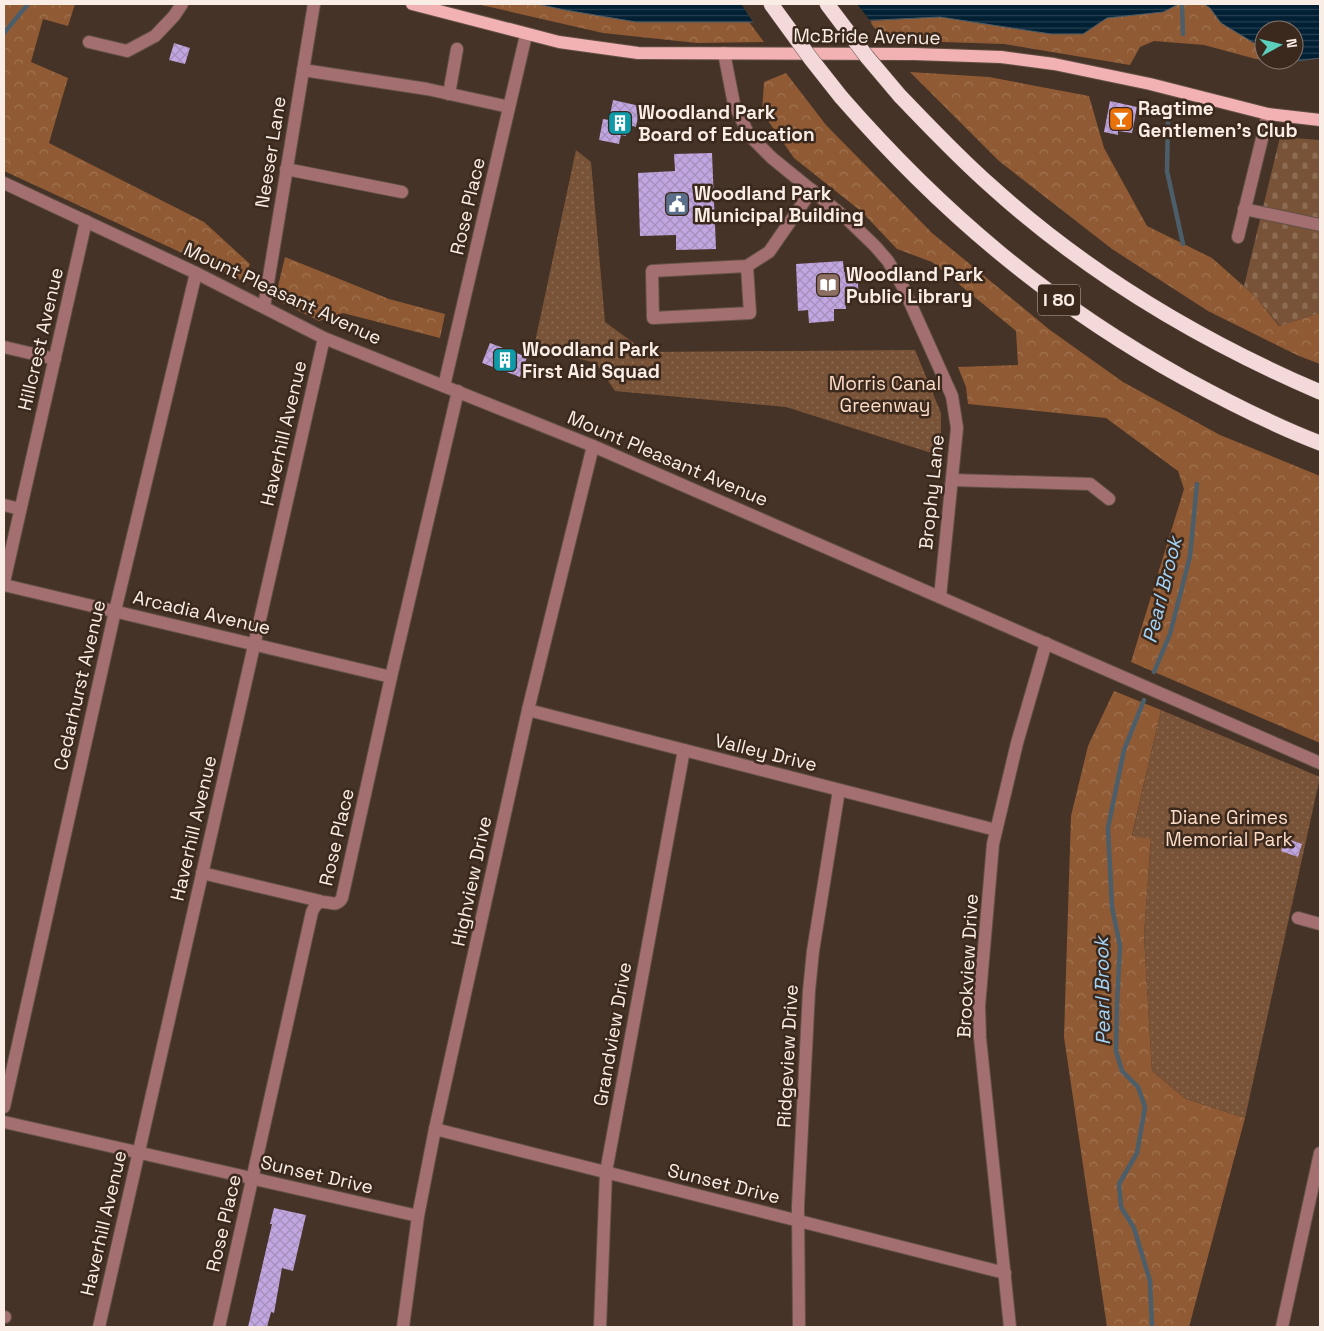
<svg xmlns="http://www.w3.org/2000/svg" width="1324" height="1331" viewBox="0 0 1324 1331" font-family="'Space Grotesk',sans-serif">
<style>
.forest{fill:url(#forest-crowns)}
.cemetery{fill:url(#cemetery-stones)}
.park{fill:url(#park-dots)}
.water{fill:url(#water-rules);stroke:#4b5e69}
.pier{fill:#463327}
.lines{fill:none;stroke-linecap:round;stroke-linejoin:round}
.stream{stroke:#4b5e69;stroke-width:4.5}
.building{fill:url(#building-cross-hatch)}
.minor-casing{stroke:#635145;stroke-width:14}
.major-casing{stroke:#635145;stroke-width:14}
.highway-casing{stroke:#635145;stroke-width:16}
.minor{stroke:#a36f71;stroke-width:12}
.major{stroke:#f2b2b4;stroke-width:12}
.highway{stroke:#f4d9da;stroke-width:15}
.highway-bridge-casing{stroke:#635145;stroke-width:16;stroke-linecap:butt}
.highway-bridge{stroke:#f4d9da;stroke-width:15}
.labels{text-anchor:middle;stroke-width:5;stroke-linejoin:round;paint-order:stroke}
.shield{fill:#3b291d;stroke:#c0b2a9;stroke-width:1}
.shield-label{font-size:18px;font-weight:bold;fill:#f9ede5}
.street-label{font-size:19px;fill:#f9ede5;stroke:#3b291d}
.poi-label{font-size:19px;font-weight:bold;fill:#f9ede5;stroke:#3b291d;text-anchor:start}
.park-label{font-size:19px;fill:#feddc7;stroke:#3b291d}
.water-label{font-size:20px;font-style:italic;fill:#a3d4f7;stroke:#3b291d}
</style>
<defs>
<pattern id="forest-crowns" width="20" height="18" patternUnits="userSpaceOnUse" patternTransform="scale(1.25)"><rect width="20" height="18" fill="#905b34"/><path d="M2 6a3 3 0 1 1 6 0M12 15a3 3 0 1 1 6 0" fill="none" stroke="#a07351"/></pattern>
<pattern id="cemetery-stones" width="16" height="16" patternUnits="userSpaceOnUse" patternTransform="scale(1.25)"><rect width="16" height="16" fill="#795337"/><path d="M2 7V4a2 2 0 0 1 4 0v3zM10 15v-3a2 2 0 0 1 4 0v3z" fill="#8d6c54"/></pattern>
<pattern id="park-dots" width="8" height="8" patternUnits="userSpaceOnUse" patternTransform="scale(1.25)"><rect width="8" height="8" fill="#795337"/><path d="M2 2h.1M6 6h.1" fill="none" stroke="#8d6c54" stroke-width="1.8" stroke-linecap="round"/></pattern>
<pattern id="water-rules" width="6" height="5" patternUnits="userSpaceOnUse" patternTransform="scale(1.25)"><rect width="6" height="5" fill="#012034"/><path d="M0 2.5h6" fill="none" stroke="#274151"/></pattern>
<pattern id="building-cross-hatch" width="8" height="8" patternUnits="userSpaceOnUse" patternTransform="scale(1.25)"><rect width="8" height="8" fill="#c1a6e1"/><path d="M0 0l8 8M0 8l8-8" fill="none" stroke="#a48eba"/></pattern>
</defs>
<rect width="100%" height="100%" fill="#463327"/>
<g class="forest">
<polygon points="6,4 75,4 68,26 43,19 31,62 68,78 49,143 204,222 250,264 243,281 4,171 4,6"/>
<polygon points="477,4 537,4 565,10 636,22 749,22 764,42 697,43 603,33"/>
<polygon points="1179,4 1204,4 1210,8 1221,23 1264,49 1264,60 1284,60 1288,62 1256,59 1204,45 1154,41 1140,47 1130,65 1004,44 942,42 886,42 869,21 940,17 1051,34 1083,34 1107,18 1163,12"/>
<polygon points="910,72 989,77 1089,96 1104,148 1147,226 1212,258 1256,297 1279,326 1320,313 1320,364 1299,356 1208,311 1112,249 999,161"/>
<polygon points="786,73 826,125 932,233 1050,330 1123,382 1220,435 1320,476 1320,743 1131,662 1184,489 1178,471 1106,418 968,404 966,387 958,367 1018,365 1016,331 932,262 897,249 862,212 794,158 762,112 764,82"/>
<polygon points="285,257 389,299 445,314 440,338 343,313 319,321 275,299"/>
<polygon points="1114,691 1161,710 1132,835 1151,838 1144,935 1152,1071 1186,1099 1245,1118 1189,1327 1107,1327 1064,1037 1071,816 1088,746"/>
</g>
<polygon class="cemetery" points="1280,137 1320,140 1320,313 1280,326 1256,297 1244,286"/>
<g class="park">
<polygon points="576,150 591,162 605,322 646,352 915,350 941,413 941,456 786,407 615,391 596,363 534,347"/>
<polygon points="1161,710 1320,777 1245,1118 1186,1099 1152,1071 1144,935 1151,839 1132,836"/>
</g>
<g class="water">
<polygon points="537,4 1179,4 1163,12 1107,18 1083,34 1051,34 940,17 877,20 749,22 636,22 565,10"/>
<polygon points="1204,4 1320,4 1320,58 1288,62 1284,60 1294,60 1294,30 1264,30 1264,49 1221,23 1210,8"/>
</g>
<polygon class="pier" points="741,4 857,4 872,23 755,25"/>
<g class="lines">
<g class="stream">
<polyline points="1182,4 1183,34"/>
<polyline points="4,33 28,4"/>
<polyline points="1168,119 1167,171 1183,244"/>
<polyline points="1154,672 1170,634 1190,556 1197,484"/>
<polyline points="1144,700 1124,750 1108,828 1112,907 1120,946 1117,1003 1116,1051 1122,1071 1138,1087 1145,1107 1137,1153 1119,1184 1121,1207 1134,1228 1150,1281 1152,1327"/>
</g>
</g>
<g class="building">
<polygon points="174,43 190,48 185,64 169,60"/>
<polygon points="613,100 640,106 636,127 628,125 626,136 621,135 619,144 599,140 603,119 609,120"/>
<polygon points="1110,101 1137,107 1132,133 1118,131 1118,135 1104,132"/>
<polygon points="712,153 716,249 676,250 676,235 640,236 638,173 675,171 674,154"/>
<polygon points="843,261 844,272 857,271 859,299 845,299 846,309 834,309 834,321 809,323 808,310 798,311 796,264"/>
<polygon points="490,343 527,357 520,377 482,363"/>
<polygon points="1285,838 1302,844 1298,857 1281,851"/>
<polygon points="274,1208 306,1215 293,1271 282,1268 274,1313 271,1312 267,1327 248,1327 272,1224 270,1224"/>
</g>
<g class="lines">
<defs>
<g id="minor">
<polyline points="89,42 127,51 155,36 174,16 182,4"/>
<polyline points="724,53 734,104 749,135 772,158 847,219 875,246 888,261 903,287 952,396 957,428 940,597"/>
<polyline points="303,70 427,89 509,107"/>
<polyline points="449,94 457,49"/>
<polyline points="286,169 402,192"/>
<polyline points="4,183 196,273 324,338 593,446 1320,763"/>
<polyline points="1244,209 1320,225"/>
<polyline points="1238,237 1268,114"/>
<polyline points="747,266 750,313 653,318 652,271 747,266 769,252 812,190"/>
<polyline points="264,307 314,4"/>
<polyline points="4,347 55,359"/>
<polyline points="444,386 526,35"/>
<polyline points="952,480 1090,484 1109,499"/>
<polyline points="4,505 20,509"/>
<polyline points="4,582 86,221"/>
<polyline points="4,585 391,677"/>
<polyline points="528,710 996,830"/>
<polyline points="202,873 320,901"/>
<polyline points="1298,918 1320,924"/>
<polyline points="4,1107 115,611 196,273"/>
<polyline points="4,1122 418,1216"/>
<polyline points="435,1129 1005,1273"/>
<polyline points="4,1317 5,1317"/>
<polyline points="99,1327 324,338"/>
<path d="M219,1327l93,-415c9,-22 22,1 30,-14l49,-221 67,-286"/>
<polyline points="403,1327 418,1216 435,1129 528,710 593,446"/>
<polyline points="600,1327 606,1172 684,750"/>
<polyline points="799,1327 798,1206 809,991 813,951 839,790"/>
<polyline points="1010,1327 980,1038 979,1006 993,844 1017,743 1046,643"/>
<polyline points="1282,1327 1320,1153"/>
</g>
<polyline id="major" points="412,4 559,42 638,53 914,54 1001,57 1054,64 1150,84 1268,114 1320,120"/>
<g id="highway">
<path d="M900,96c30,31 59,62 91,90 97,88 210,155 329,206"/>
<path d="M841,97c102,117 208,206 343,281 44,24 89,47 136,65"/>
</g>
</defs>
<use href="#minor" class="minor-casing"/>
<use href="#major" class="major-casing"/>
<use href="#highway" class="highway-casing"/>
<use href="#minor" class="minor"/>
<use href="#major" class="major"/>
<use href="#highway" class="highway"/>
<defs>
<g id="highway-bridge">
<polyline points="771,4 811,59 841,97"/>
<polyline points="827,4 867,57 900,96"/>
</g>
</defs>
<use href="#highway-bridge" class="highway-bridge-casing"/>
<use href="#highway-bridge" class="highway-bridge"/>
</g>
<defs>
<symbol id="bar-square" viewBox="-11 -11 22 22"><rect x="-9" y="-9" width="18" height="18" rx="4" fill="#e8710a" stroke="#3b291d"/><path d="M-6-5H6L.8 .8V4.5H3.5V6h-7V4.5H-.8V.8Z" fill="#fff"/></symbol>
<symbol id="building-square" viewBox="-11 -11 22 22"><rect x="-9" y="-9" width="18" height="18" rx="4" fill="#0f9aa8" stroke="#3b291d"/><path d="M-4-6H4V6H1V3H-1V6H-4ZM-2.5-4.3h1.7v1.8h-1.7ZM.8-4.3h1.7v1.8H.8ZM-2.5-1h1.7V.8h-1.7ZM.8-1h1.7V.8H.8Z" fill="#fff"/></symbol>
<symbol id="civic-square" viewBox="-11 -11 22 22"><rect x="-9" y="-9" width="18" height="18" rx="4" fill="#5c6f8a" stroke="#3b291d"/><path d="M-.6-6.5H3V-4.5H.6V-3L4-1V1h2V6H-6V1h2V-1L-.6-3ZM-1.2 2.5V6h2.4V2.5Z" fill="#fff"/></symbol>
<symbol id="library-square" viewBox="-11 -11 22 22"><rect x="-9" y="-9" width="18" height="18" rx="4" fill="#8d6e63" stroke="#3b291d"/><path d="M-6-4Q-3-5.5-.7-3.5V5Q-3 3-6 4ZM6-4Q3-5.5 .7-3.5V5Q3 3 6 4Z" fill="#fff"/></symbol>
</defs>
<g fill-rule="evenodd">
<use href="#bar-square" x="1107" y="105" width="28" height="28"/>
<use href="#building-square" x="606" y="109" width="28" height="28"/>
<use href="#civic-square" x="663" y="190" width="28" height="28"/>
<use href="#library-square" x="814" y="271" width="28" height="28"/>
<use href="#building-square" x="491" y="346" width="28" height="28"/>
</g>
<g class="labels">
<rect class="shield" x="1038" y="284.5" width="42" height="31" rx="4"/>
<g class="shield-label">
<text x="1059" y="306">I 80</text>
</g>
<g class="street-label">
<text transform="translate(867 36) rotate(1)" y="7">McBride Avenue</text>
<text transform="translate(270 152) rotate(-81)" y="7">Neeser Lane</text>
<text transform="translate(467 206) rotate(-77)" y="7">Rose Place</text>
<text transform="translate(283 293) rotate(25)" y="7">Mount Pleasant Avenue</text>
<text transform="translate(40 339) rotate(-77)" y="7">Hillcrest Avenue</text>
<text transform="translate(283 433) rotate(-77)" y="7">Haverhill Avenue</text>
<text transform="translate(668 458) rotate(23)" y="7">Mount Pleasant Avenue</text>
<text transform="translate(931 492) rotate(-84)" y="7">Brophy Lane</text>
<text transform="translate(202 612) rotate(13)" y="7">Arcadia Avenue</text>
<text transform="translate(79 685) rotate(-77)" y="7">Cedarhurst Avenue</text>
<text transform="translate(766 752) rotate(14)" y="7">Valley Drive</text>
<text transform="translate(193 828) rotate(-77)" y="7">Haverhill Avenue</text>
<text transform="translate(336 837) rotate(-77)" y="7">Rose Place</text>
<text transform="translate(471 881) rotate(-78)" y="7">Highview Drive</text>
<text transform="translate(967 966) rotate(-87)" y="7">Brookview Drive</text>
<text transform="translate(612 1034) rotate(-80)" y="7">Grandview Drive</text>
<text transform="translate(787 1056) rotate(-87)" y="7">Ridgeview Drive</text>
<text transform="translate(317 1174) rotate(13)" y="7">Sunset Drive</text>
<text transform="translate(724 1183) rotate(14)" y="7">Sunset Drive</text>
<text transform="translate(103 1223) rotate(-77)" y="7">Haverhill Avenue</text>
<text transform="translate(223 1223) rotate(-77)" y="7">Rose Place</text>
</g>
<g class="poi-label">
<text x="1138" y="115">Ragtime<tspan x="1138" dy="22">Gentlemen's Club</tspan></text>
<text x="638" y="119">Woodland Park<tspan x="638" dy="22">Board of Education</tspan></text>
<text x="694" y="200">Woodland Park<tspan x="694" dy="22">Municipal Building</tspan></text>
<text x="846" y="281">Woodland Park<tspan x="846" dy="22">Public Library</tspan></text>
<text x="522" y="356">Woodland Park<tspan x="522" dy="22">First Aid Squad</tspan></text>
</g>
<g class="park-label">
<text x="885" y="390">Morris Canal<tspan x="885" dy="22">Greenway</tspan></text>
<text x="1229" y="824">Diane Grimes<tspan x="1229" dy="22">Memorial Park</tspan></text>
</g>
<g class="water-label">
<text transform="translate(1162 590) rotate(-76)" y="7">Pearl Brook</text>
<text transform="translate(1102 991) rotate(-91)" y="7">Pearl Brook</text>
</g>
</g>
<rect width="1324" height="1331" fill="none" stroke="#f9ede5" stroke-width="10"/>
<g transform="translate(1279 45) rotate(82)"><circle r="24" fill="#3b291d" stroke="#87776d"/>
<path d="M0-4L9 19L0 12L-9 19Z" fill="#5bcebc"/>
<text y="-8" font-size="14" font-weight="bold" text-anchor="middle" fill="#f9ede5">N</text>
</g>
</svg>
